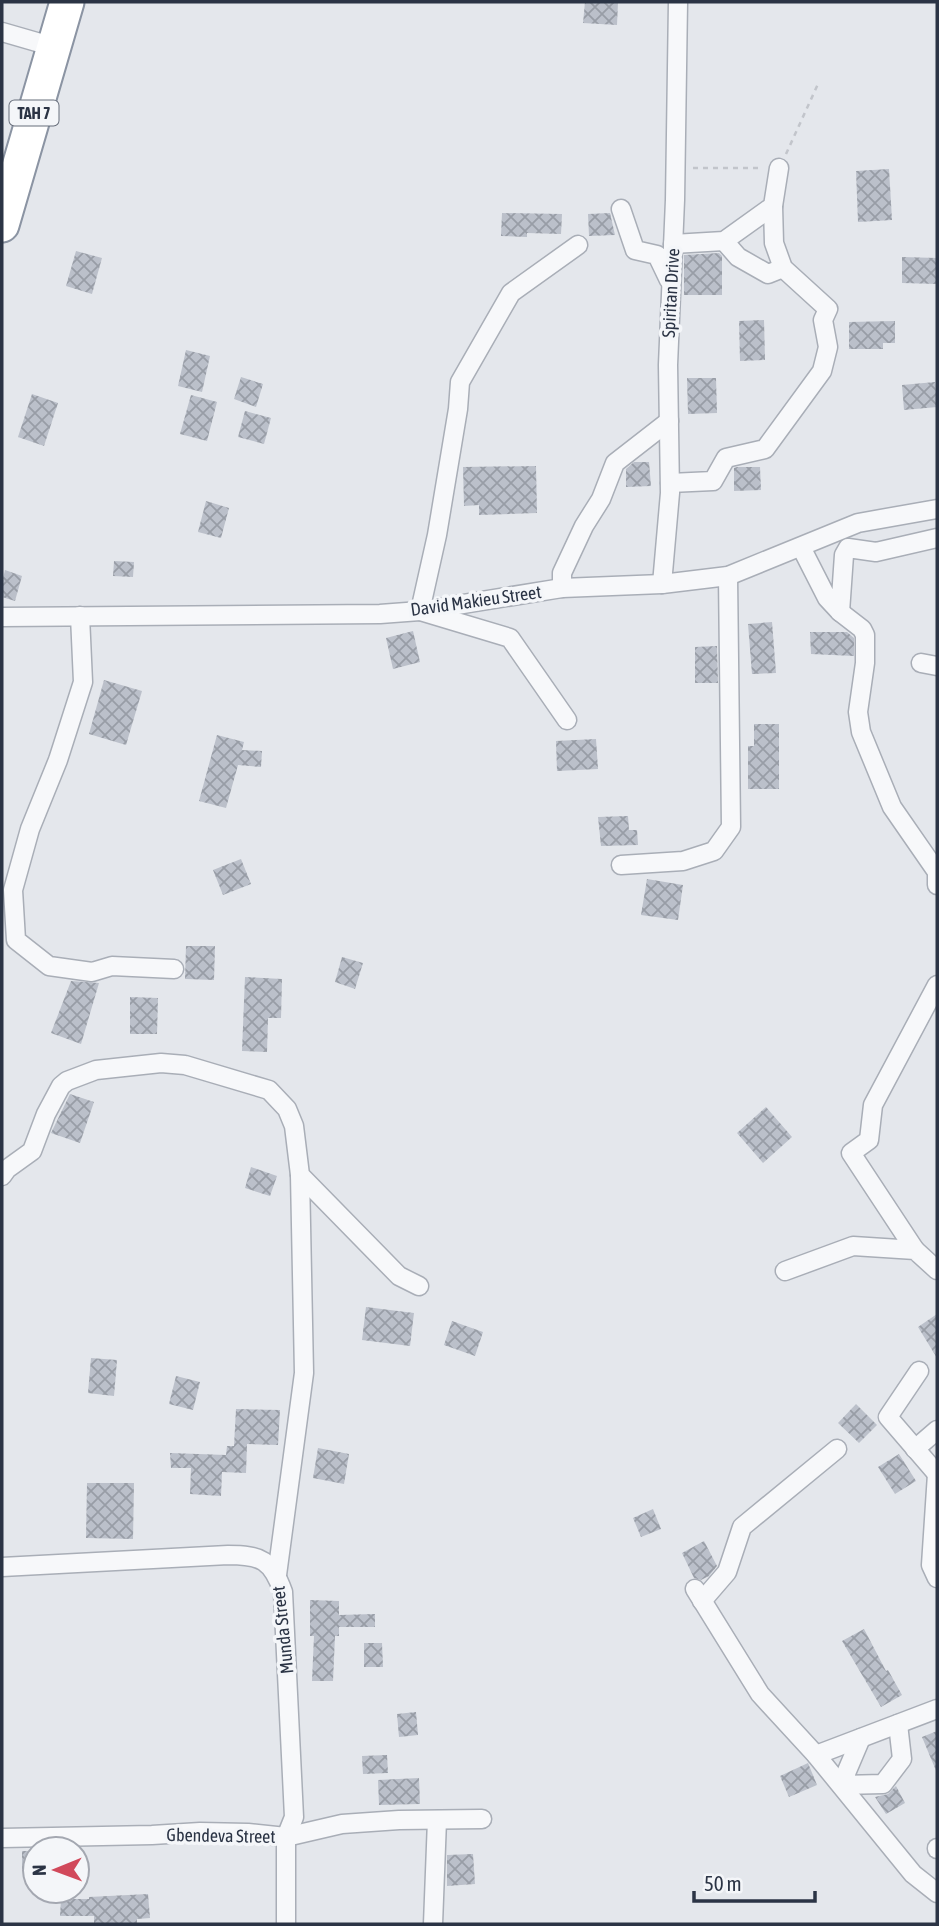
<svg xmlns="http://www.w3.org/2000/svg" width="939" height="1926" viewBox="0 0 939 1926" font-family="'Asap Condensed',sans-serif">
<style>
.building{fill:url(#building-cross-hatch)}
.lines{fill:none;stroke-linecap:round;stroke-linejoin:round}
.street-casing{stroke:#a9aeb7;stroke-width:21}
.highway-casing{stroke:#8b94a3;stroke-width:37}
.path{stroke:#c2c5cb;stroke-width:2.5;stroke-dasharray:5 5;stroke-linecap:butt}
.street{stroke:#f7f8fa;stroke-width:18}
.highway{stroke:#fff;stroke-width:33}
.labels{text-anchor:middle;stroke-width:7;stroke-linejoin:round;paint-order:stroke}
.shield{fill:#f4f6f9;stroke:#676e7b;stroke-width:2}
.shield-label{font-size:16px;font-weight:bold;fill:#2b3445}
.street-label{font-size:18px;fill:#2b3445;stroke:#f4f6f9}
</style>
<defs>
<pattern id="building-cross-hatch" width="8" height="8" patternUnits="userSpaceOnUse" patternTransform="scale(1.75)"><rect width="8" height="8" fill="#bbc0ca"/><path d="M0 0l8 8M0 8l8-8" fill="none" stroke="#989da6"/></pattern>
</defs>
<rect width="100%" height="100%" fill="#e4e7ec"/>
<g class="building">
<polygon points="585,2 618,2 617,25 583,23"/>
<polygon points="889,169 892,220 858,222 856,171"/>
<polygon points="502,213 562,214 561,234 527,233 527,237 501,236"/>
<polygon points="610,213 615,235 589,236 588,214"/>
<polygon points="76,251 102,258 92,294 66,286"/>
<polygon points="719,253 722,256 722,295 684,295 684,255"/>
<polygon points="902,257 937,258 937,284 902,283"/>
<polygon points="764,320 765,360 740,361 739,321"/>
<polygon points="895,321 895,343 883,343 883,349 849,349 849,322"/>
<polygon points="186,350 210,356 202,392 178,386"/>
<polygon points="241,377 263,384 256,407 234,399"/>
<polygon points="687,378 716,378 717,413 688,414"/>
<polygon points="935,382 937,407 904,410 902,385"/>
<polygon points="32,394 58,403 44,446 18,437"/>
<polygon points="191,395 217,402 207,441 180,434"/>
<polygon points="245,411 271,418 264,444 238,437"/>
<polygon points="634,462 649,462 651,486 626,487 626,469"/>
<polygon points="536,466 537,513 479,515 479,505 464,506 463,467"/>
<polygon points="737,467 760,467 761,490 734,491 734,468"/>
<polygon points="206,501 229,508 221,538 198,532"/>
<polygon points="114,561 134,562 133,577 113,576"/>
<polygon points="5,570 22,576 15,601 2,597 2,583"/>
<polygon points="772,622 776,673 752,674 748,624"/>
<polygon points="413,631 420,662 393,669 386,638"/>
<polygon points="810,632 847,632 854,638 854,656 811,654"/>
<polygon points="717,646 718,683 695,683 695,647"/>
<polygon points="104,680 142,691 126,745 89,734"/>
<polygon points="754,724 779,724 779,789 748,789 748,746 754,746"/>
<polygon points="217,735 244,742 242,750 262,751 261,767 238,765 226,808 199,801"/>
<polygon points="596,739 598,769 557,771 556,741"/>
<polygon points="628,816 629,830 637,830 638,845 601,846 598,817"/>
<polygon points="241,859 251,884 223,895 213,870"/>
<polygon points="647,879 683,885 678,920 641,915"/>
<polygon points="186,946 215,946 214,980 185,979"/>
<polygon points="342,957 363,963 355,989 335,982"/>
<polygon points="245,977 282,979 281,1018 268,1018 267,1052 242,1051"/>
<polygon points="71,981 99,983 81,1044 51,1033"/>
<polygon points="130,997 158,998 157,1034 130,1034"/>
<polygon points="70,1094 94,1102 80,1143 51,1133"/>
<polygon points="766,1107 792,1137 763,1163 737,1133"/>
<polygon points="251,1167 277,1176 270,1196 245,1188"/>
<polygon points="366,1307 414,1313 410,1346 362,1340"/>
<polygon points="937,1314 937,1358 918,1327"/>
<polygon points="452,1321 483,1332 475,1356 444,1345"/>
<polygon points="91,1358 117,1360 114,1396 88,1393"/>
<polygon points="176,1376 200,1382 193,1410 169,1404"/>
<polygon points="856,1404 877,1425 859,1443 838,1423"/>
<polygon points="236,1409 280,1410 278,1445 247,1444 246,1473 222,1472 221,1496 190,1494 191,1468 171,1468 170,1453 226,1455 227,1446 234,1446"/>
<polygon points="318,1448 349,1454 344,1484 313,1478"/>
<polygon points="899,1454 916,1481 895,1494 878,1467"/>
<polygon points="87,1483 134,1483 133,1539 86,1538"/>
<polygon points="653,1509 661,1529 641,1537 633,1518"/>
<polygon points="704,1541 717,1566 709,1576 701,1580 694,1578 682,1553"/>
<polygon points="310,1600 339,1601 339,1615 375,1614 375,1627 339,1627 339,1636 335,1636 333,1681 312,1681 314,1636 310,1636"/>
<polygon points="864,1629 886,1671 888,1670 902,1695 881,1707 842,1641"/>
<polygon points="364,1643 382,1643 383,1667 364,1667"/>
<polygon points="416,1712 418,1735 399,1737 397,1714"/>
<polygon points="937,1731 937,1773 922,1737"/>
<polygon points="387,1755 388,1773 363,1774 362,1756"/>
<polygon points="808,1763 817,1785 789,1797 780,1776"/>
<polygon points="419,1778 420,1804 379,1805 378,1780"/>
<polygon points="896,1786 905,1803 886,1814 875,1797 888,1794"/>
<rect x="22" y="1851" width="13" height="18"/>
<polygon points="473,1854 475,1884 447,1886 447,1855"/>
<polygon points="148,1894 150,1918 137,1919 137,1924 94,1924 94,1916 60,1916 61,1899 89,1899 89,1897"/>
</g>
<g class="lines">
<defs>
<g id="street">
<polyline points="2,32 54,47"/>
<polyline points="621,209 635,250 657,255 669,280"/>
<polyline points="724,241 738,257 768,274 783,268"/>
<polyline points="673,244 724,241 773,206 779,168"/>
<polyline points="670,483 713,481 726,458 765,449 822,371 828,347 823,320 828,309 783,268 774,243 773,206"/>
<polyline points="801,547 827,598 840,612 844,555 848,548 876,552 937,538"/>
<polyline points="662,584 670,493 668,365 675,200 678,2"/>
<polyline points="562,588 562,573 584,526 601,499 615,463 669,421"/>
<polyline points="840,612 862,629 865,635 865,663 858,712 861,732 892,807 937,872 937,885"/>
<polyline points="80,616 83,682 58,760 30,829 13,890 16,940 49,966 92,972 112,966 174,969"/>
<polyline points="2,617 380,614 420,611 562,588 662,584 728,576 858,523 937,509"/>
<polyline points="921,663 937,666"/>
<polyline points="567,720 510,638 420,611 437,535 458,409 460,382 511,293 578,245"/>
<polyline points="621,865 683,861 714,851 731,827 728,576"/>
<polyline points="2,1176 7,1169 32,1151 46,1114 61,1086 67,1081 96,1070 161,1063 185,1065 269,1090 287,1109 294,1126 300,1175 399,1276 419,1286"/>
<polyline points="915,1250 851,1153 869,1140 873,1105 937,985"/>
<polyline points="785,1271 853,1246 915,1250 937,1270"/>
<polyline points="919,1371 888,1417 937,1474"/>
<polyline points="915,1449 937,1430"/>
<polyline points="937,1474 931,1565 937,1578"/>
<path d="M2,1567l226,-12c33,0 44,5 55,37l11,225 -8,20v87"/>
<polyline points="277,1575 304,1373 300,1175"/>
<polyline points="695,1589 760,1694 816,1755 913,1874 937,1893"/>
<polyline points="702,1601 727,1572 742,1527 837,1449"/>
<polyline points="861,1738 841,1785 883,1784 902,1759 898,1724"/>
<polyline points="816,1755 937,1709"/>
<polyline points="2,1838 152,1835 200,1832 248,1833 286,1837 342,1824 399,1820 482,1819"/>
<polyline points="937,1848 937,1849"/>
<polyline points="433,1924 437,1820"/>
</g>
<polyline id="highway" points="2,225 67,2"/>
</defs>
<use href="#street" class="street-casing"/>
<use href="#highway" class="highway-casing"/>
<g class="path">
<polyline points="786,154 818,84"/>
<polyline points="693,168 763,168"/>
</g>
<use href="#street" class="street"/>
<use href="#highway" class="highway"/>
</g>
<g class="labels">
<rect class="shield" x="9.5" y="100.5" width="49" height="25" rx="5"/>
<g class="shield-label">
<text x="34" y="119">TAH 7</text>
</g>
<g class="street-label">
<text transform="translate(671 293) rotate(-87)" y="6">Spiritan Drive</text>
<text transform="translate(476 601) rotate(-8)" y="6">David Makieu Street</text>
<text transform="translate(283 1630) rotate(-96)" y="6">Munda Street</text>
<text transform="translate(221 1836) rotate(1)" y="6">Gbendeva Street</text>
</g>
</g>
<rect width="939" height="1926" fill="none" stroke="#2b3445" stroke-width="7"/>
<g transform="translate(56 1870) rotate(269)"><circle r="33" fill="#f4f6f9" stroke="#a4a8b1" stroke-width="2"/>
<path d="M0-5L12 26L0 18L-12 26Z" fill="#d1495b"/>
<text y="-10" font-size="19" font-weight="bold" text-anchor="middle" fill="#2b3445">N</text>
</g>
<path d="M694 1891v10h121v-10" fill="none" stroke="#2b3445" stroke-width="3.5"/>
<text x="704" y="1891" font-size="21" fill="#2b3445" stroke="#f4f6f9" stroke-width="5" paint-order="stroke">50 m</text>
</svg>
